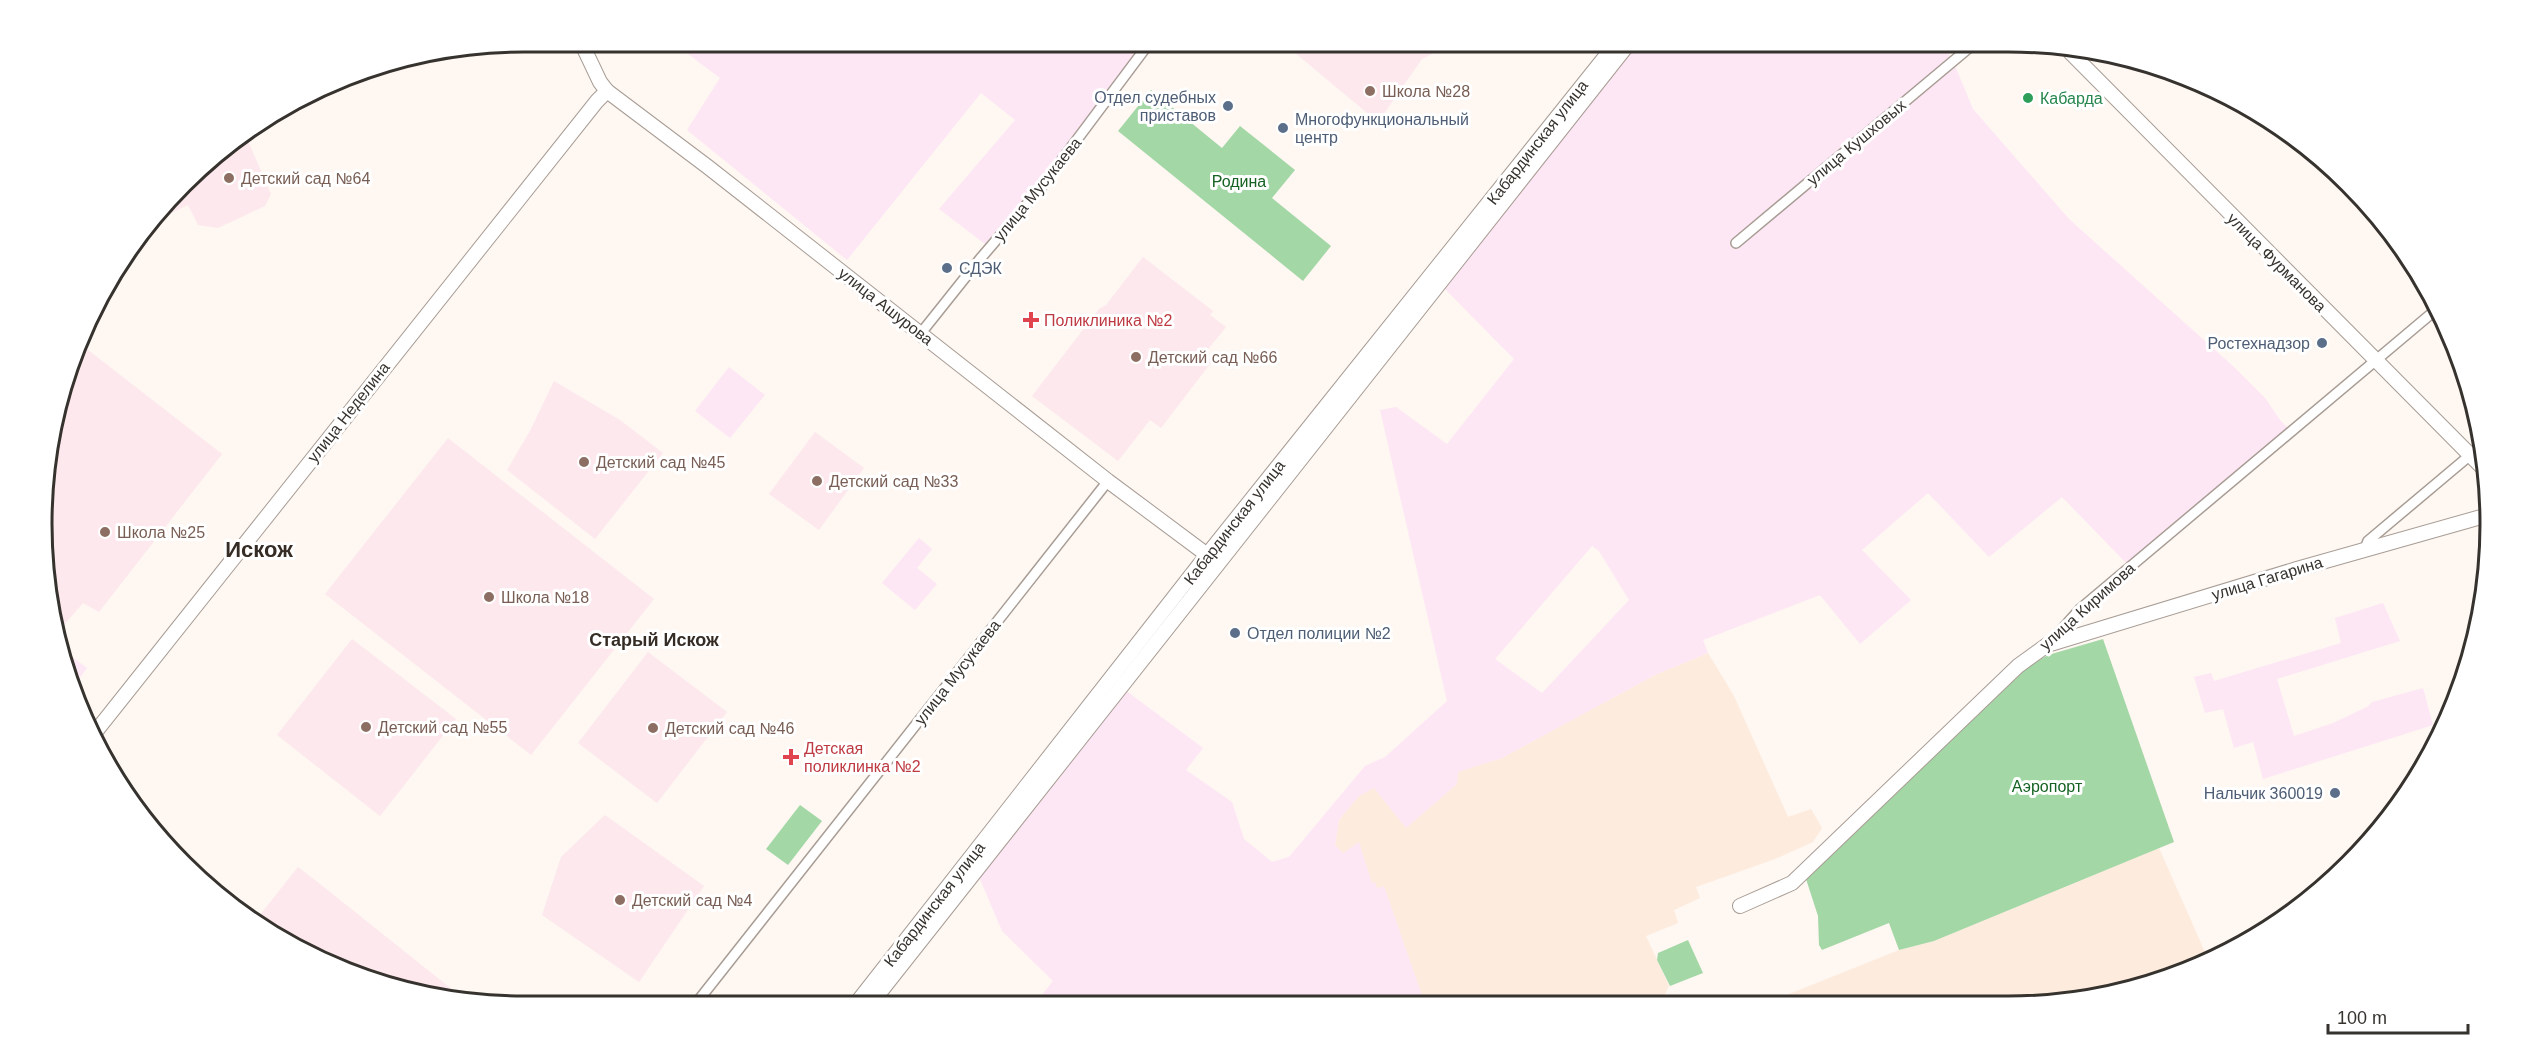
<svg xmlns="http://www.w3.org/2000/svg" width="2532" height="1048" viewBox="0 0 2532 1048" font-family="Arial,sans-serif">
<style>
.built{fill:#fdebdd}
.industrial{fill:#fee7f5;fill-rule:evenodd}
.education{fill:#fde8ee}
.green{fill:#a4d7a6}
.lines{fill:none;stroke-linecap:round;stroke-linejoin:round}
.street-casing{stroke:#a89d95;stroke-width:12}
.secondary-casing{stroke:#a89d95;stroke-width:16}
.street{stroke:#fff;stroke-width:9}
.secondary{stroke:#fff;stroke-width:14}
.education-dot{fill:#8d6e63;stroke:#fff;stroke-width:2}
.leisure-dot{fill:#2e9e5b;stroke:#fff;stroke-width:2}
.service-dot{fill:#5c6f8a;stroke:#fff;stroke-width:2}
.health-dot{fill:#e0444e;stroke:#fff;stroke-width:2}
.labels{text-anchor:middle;stroke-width:6;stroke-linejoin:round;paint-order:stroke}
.education-label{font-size:16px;fill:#785e54;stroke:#fff;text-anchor:start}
.service-label{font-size:16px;fill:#4e5e75;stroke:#fff;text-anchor:end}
.leisure-label{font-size:16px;fill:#27864d;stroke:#fff;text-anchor:start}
.street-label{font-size:16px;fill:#36322e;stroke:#fff}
.park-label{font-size:16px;fill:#156222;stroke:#fff}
.health-label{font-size:16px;fill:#be3a42;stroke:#fff;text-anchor:start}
.neighbourhood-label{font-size:18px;font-weight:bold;fill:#352c25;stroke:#fff}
.district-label{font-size:22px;font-weight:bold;fill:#352c25;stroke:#fff}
.rim{fill:none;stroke:#36322e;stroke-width:3}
</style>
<rect width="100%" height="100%" fill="#fef7f2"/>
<g class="built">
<polygon points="1708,653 1734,696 1788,817 1811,809 1822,828 1813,842 1775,859 1696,887 1700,898 1674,910 1678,923 1646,936 1669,986 1663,998 1666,1003 1194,1004 1342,853 1335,845 1339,820 1359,796 1374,787 1406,828 1457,784 1457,772 1502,758 1655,675"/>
<polygon points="2159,848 2208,959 2214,959 2071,1002 1767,1003 1899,950 1934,941"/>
</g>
<g class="industrial">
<polygon points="678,42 1145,42 1063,154 985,244 939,209 1015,120 981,93 847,260 687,130 720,78 676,45"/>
<path d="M1630,42h311l12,19 20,48 96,110 166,149 30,30 15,22 12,12 -162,135 -68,-70 -73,60 -61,-64 -66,57 49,50 -51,44 -40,-49 -117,45 5,13 -53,22 -153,83 -44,14 -1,12 -51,44 -32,-40 -15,8 -20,24 -4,25 8,8 16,-11 13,41 3,-1 2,6 7,-2 39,112 -11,6h-316l-2,-2 -3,2 -51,1 5,-7 -4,-2 12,-15 -51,-50 -22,-52 -14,14 -85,109 4,3h-15l251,-318 82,61 -17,22 46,32 12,37 28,23 17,-5 76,-91 20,-9 62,-56 -67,-291 16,-3 51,37 67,-85 -75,-76zM1592,546l7,5 30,49 -87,93 -47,-34z"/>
<polygon points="729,367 765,395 730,438 695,411"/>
<polygon points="919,538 932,549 917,568 937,584 915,610 882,583"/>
<polygon points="2383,603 2400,641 2277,679 2294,736 2333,723 2367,707 2372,702 2423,688 2433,725 2263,779 2253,742 2234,748 2223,709 2205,713 2194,677 2211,673 2214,681 2341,643 2335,618"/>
<polygon points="60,648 87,668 72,688"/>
</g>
<g class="education">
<polygon points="1282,42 1442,42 1434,53 1422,59 1378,122"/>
<polygon points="245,134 271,194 265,206 218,228 198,225 188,205 163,217 163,215 206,161"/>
<polygon points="1143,257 1213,311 1210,315 1226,327 1205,353 1213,360 1161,428 1150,420 1118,461 1032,396 1099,309 1106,305"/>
<polygon points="79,343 222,454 99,612 83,603 56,634 51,618 46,461 68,369"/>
<polygon points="554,381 620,420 663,453 595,539 507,470 530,431"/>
<polygon points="815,432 864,468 819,530 769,494"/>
<polygon points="448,438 654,599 531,755 325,594"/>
<polygon points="352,639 456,719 380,816 277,735"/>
<polygon points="648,652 727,712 657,803 578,743"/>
<polygon points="605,815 704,886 639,982 542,915 561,857"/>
<polygon points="298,867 325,888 459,995 369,981 256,920"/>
</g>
<g class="green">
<polygon points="1151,90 1222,148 1240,126 1295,170 1272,198 1331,246 1303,281 1118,131"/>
<polygon points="2103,639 2174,842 1934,941 1899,950 1889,923 1822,950 1819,945 1818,916 1806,879 2030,665 2048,655"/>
<polygon points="800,805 822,821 788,865 766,849"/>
<polygon points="1688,940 1703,973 1670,986 1657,960 1658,953"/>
</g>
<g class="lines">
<defs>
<g id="street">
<polyline points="1736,243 1976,42"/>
<polyline points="921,333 980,259 1040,189 1150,42"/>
<polyline points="2364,551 2368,541 2481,446"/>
<polyline points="2048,645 2080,609 2438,308"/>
<polyline points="694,1006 1108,481"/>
</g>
<g id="secondary">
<polyline points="581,42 600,82 607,91 708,167 1108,481 1214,560"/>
<polyline points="2070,52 2485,470"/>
<polyline points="93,735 597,101 607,91"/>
<polyline points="1740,906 1792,883 2018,666 2047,645 2297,569 2488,515"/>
<polyline points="855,1005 1207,555 1617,42"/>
<polyline points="870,1005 1630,42"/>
</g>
</defs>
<use href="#street" class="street-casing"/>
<use href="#secondary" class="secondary-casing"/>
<use href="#street" class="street"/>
<use href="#secondary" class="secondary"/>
</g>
<g class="education-dot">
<circle cx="1370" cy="91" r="6"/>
<circle cx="229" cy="178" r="6"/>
<circle cx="1136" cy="357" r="6"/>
<circle cx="584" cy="462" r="6"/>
<circle cx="817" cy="481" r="6"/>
<circle cx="105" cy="532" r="6"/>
<circle cx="489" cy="597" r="6"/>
<circle cx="366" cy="727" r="6"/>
<circle cx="653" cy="728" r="6"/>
<circle cx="620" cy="900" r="6"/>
</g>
<circle class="leisure-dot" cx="2028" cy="98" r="6"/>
<g class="service-dot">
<circle cx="1228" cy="106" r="6"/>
<circle cx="1283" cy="128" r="6"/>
<circle cx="947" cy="268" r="6"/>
<circle cx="2322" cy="343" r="6"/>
<circle cx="1235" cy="633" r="6"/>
<circle cx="2335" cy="793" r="6"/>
</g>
<g class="health-dot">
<path d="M1028 311h6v6h6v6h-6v6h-6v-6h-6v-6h6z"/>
<path d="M788 748h6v6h6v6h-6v6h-6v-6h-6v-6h6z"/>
</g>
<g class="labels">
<g class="education-label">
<text x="1382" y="97">Школа №28</text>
<text x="241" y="184">Детский сад №64</text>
<text x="1148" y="363">Детский сад №66</text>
<text x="596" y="468">Детский сад №45</text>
<text x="829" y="487">Детский сад №33</text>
<text x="117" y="538">Школа №25</text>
<text x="501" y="603">Школа №18</text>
<text x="378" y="733">Детский сад №55</text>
<text x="665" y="734">Детский сад №46</text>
<text x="632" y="906">Детский сад №4</text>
</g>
<g class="service-label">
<text x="1216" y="103">Отдел судебных<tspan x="1216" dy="18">приставов</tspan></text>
<text x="1295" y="125" text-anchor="start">Многофункциональный<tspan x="1295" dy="18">центр</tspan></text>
<text x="959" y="274" text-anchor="start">СДЭК</text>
<text x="2310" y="349">Ростехнадзор</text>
<text x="1247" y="639" text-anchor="start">Отдел полиции №2</text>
<text x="2323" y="799">Нальчик 360019</text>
</g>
<g class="leisure-label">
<text x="2040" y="104">Кабарда</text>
</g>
<g class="street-label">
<text transform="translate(1537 142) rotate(-52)" y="6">Кабардинская улица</text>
<text transform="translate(1856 142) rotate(-40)" y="6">улица Кушховых</text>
<text transform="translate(1037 189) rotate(-51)" y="6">улица Мусукаева</text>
<text transform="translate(2277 262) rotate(45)" y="6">улица Фурманова</text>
<text transform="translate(886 306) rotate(38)" y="6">улица Ашурова</text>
<text transform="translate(348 412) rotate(-52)" y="6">улица Неделина</text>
<text transform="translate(1234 522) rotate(-52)" y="6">Кабардинская улица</text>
<text transform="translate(2267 578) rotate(-17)" y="6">улица Гагарина</text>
<text transform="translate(2087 606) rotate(-42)" y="6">улица Киримова</text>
<text transform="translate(957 672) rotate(-52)" y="6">улица Мусукаева</text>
<text transform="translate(934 904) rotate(-52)" y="6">Кабардинская улица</text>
</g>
<g class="park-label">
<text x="1239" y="187">Родина</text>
<text x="2047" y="792">Аэропорт</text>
</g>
<g class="health-label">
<text x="1044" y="326">Поликлиника №2</text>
<text x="804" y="754">Детская<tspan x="804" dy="18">поликлинка №2</tspan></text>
</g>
<g class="neighbourhood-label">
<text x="654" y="646">Старый Искож</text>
</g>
<g class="district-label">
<text x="259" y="557">Искож</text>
</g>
</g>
<path d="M0 0H2532V1048H0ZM524 52H2008A472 472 0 0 1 2480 524V524A472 472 0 0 1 2008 996H524A472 472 0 0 1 52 524V524A472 472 0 0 1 524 52Z" fill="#fff" fill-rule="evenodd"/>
<path class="rim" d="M524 52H2008A472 472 0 0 1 2480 524V524A472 472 0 0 1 2008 996H524A472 472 0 0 1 52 524V524A472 472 0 0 1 524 52Z"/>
<path d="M2328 1024v9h140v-9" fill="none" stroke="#36322e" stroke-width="3"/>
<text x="2337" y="1024" font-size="18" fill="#36322e" stroke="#ffffff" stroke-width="4.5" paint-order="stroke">100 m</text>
</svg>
